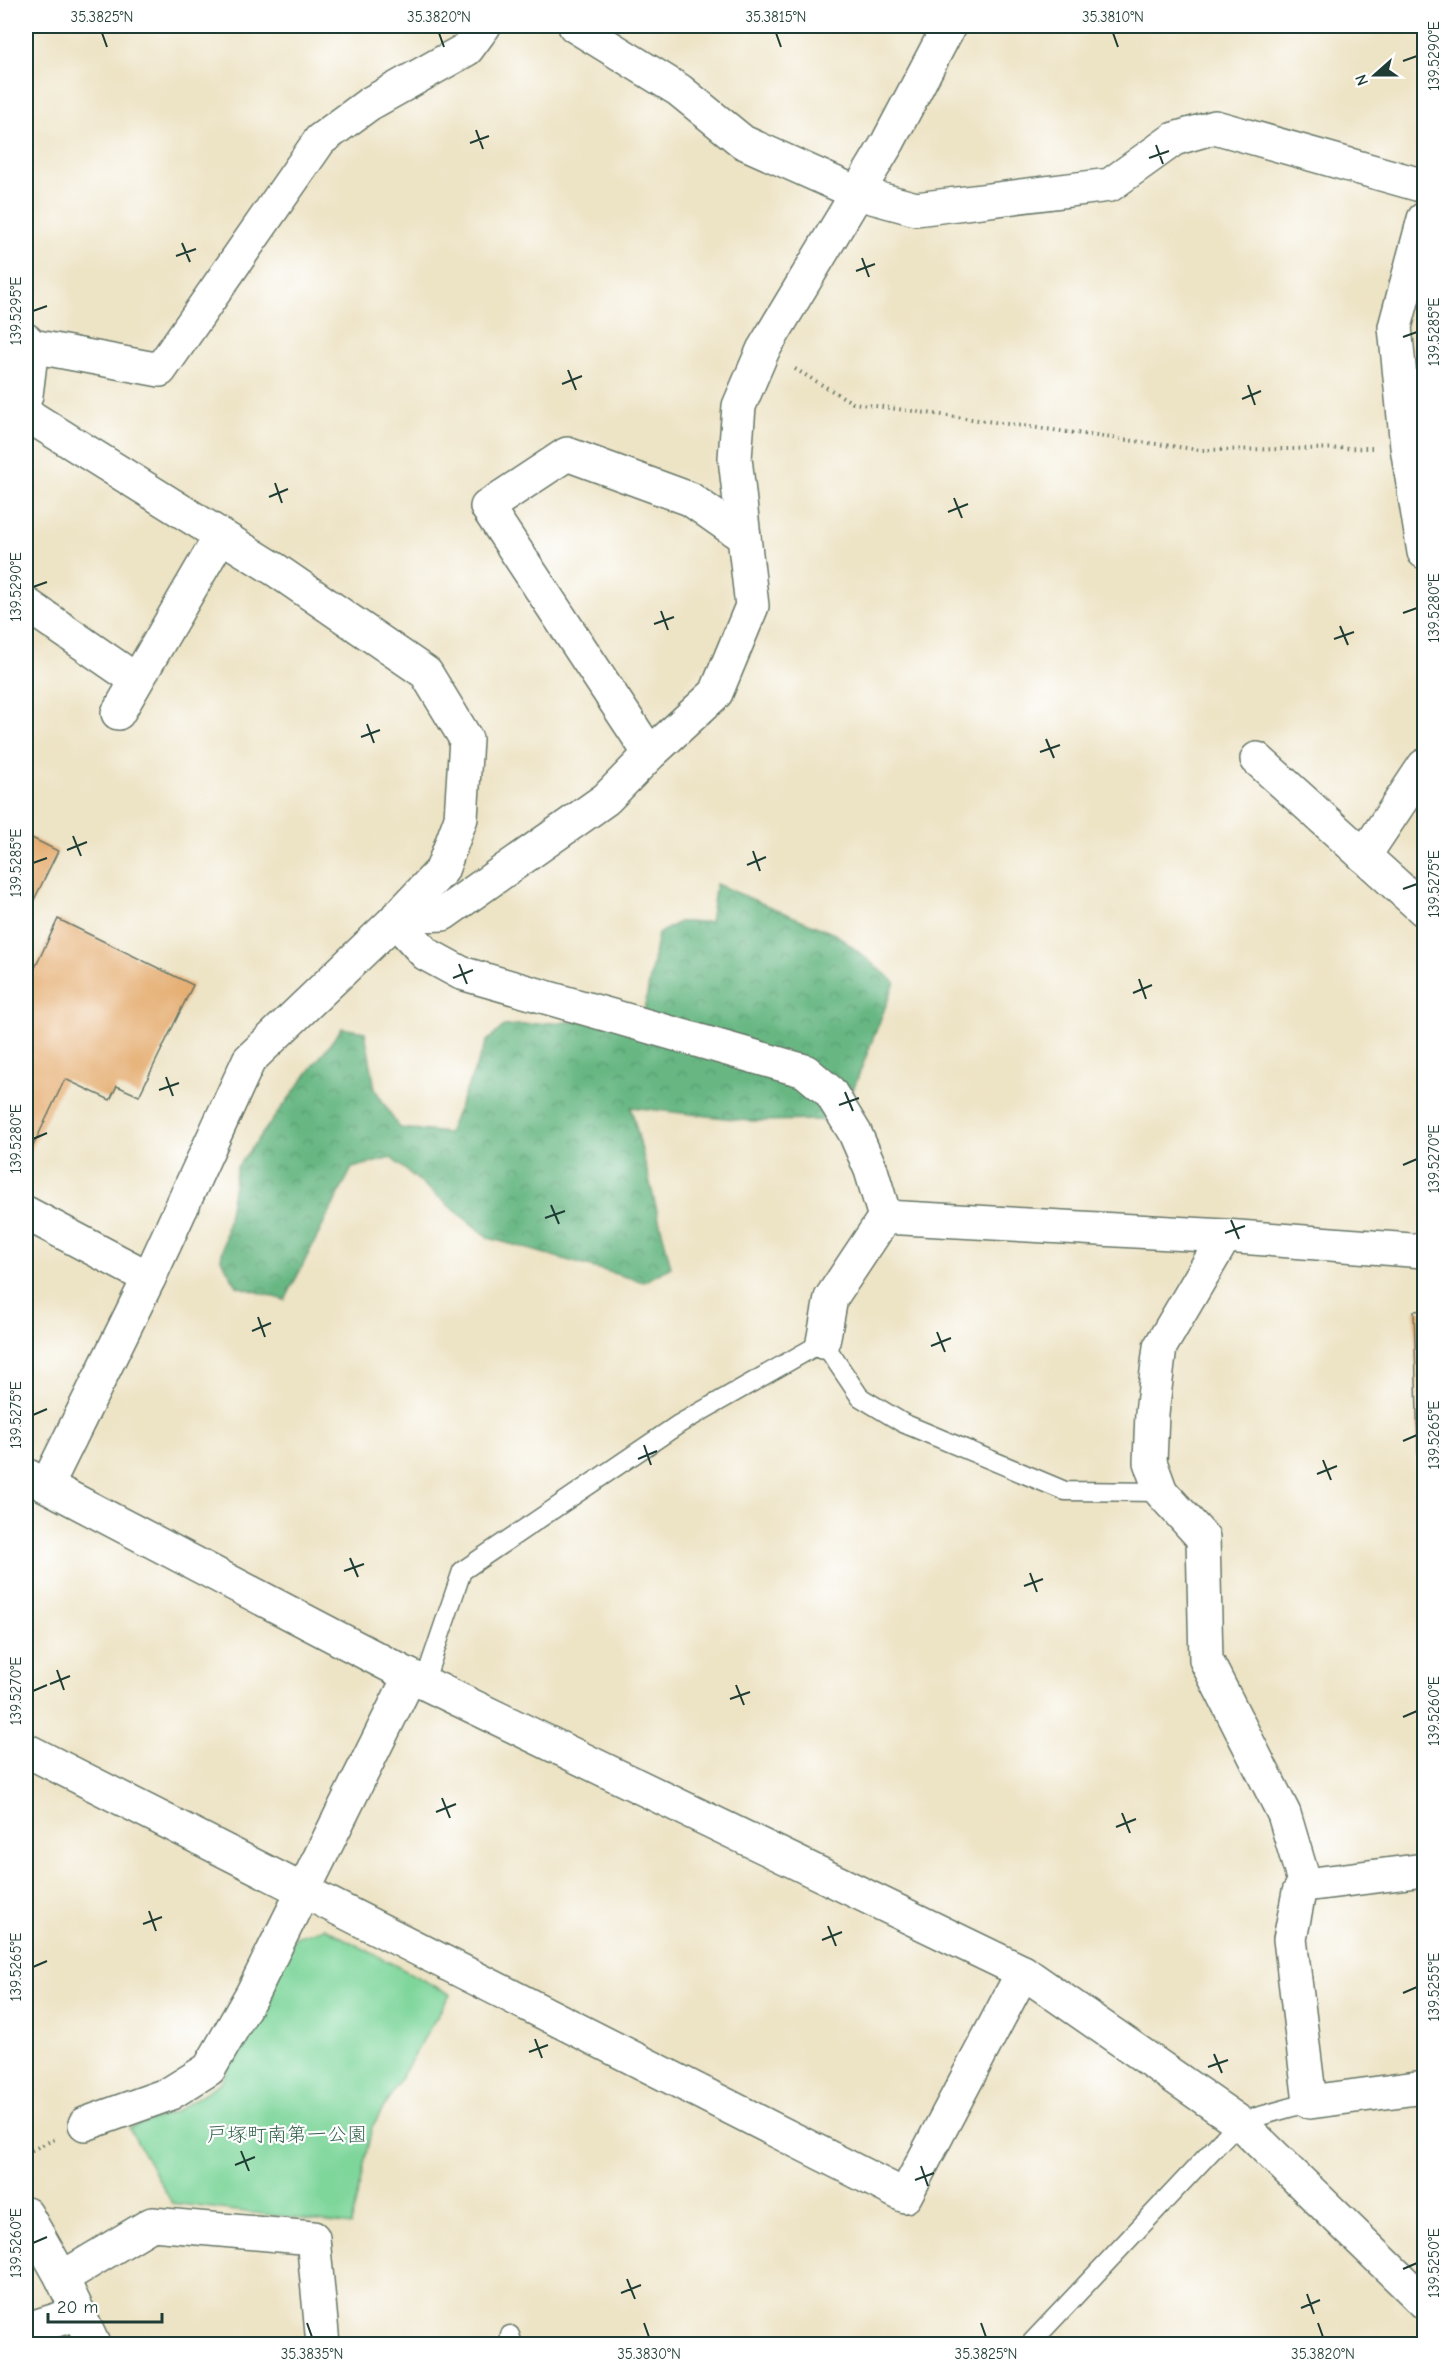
<svg xmlns="http://www.w3.org/2000/svg" width="1450" height="2370" viewBox="0 0 1450 2370" font-family="'Comic Neue','Klee One',sans-serif">
<style>
.green{fill:#7fd69b;stroke:#4f8a68;stroke-width:1.5}
.forest{fill:url(#forest-crowns);stroke:#437a5c;stroke-width:1.5}
.building{fill:#e5ae72}
.lines{fill:none;stroke-linecap:round;stroke-linejoin:round}
.service-casing{stroke:#677767;stroke-width:21}
.minor-casing{stroke:#677767;stroke-width:36}
.tertiary-casing{stroke:#677767;stroke-width:36}
.path{stroke:#677767;stroke-width:4;stroke-dasharray:1.5 4.5;stroke-linecap:butt}
.service{stroke:#fff;stroke-width:18}
.minor{stroke:#fff;stroke-width:33}
.tertiary{stroke:#fff;stroke-width:33}
.ticks{fill:none;stroke:#1f3d34;stroke-width:2}
.labels{text-anchor:middle;stroke-width:4.5;stroke-linejoin:round;paint-order:stroke}
.park-label{font-size:20px;fill:#37634e;stroke:#fff}
.neatline{fill:none;stroke:#1f3d34;stroke-width:2}
.ticks-label{font-size:15px;text-anchor:middle;fill:#1f3d34}
</style>
<defs>
<pattern id="forest-crowns" width="20" height="18" patternUnits="userSpaceOnUse" patternTransform="scale(1.5)"><rect width="20" height="18" fill="#67b783"/><path d="M2 6a3 3 0 1 1 6 0M12 15a3 3 0 1 1 6 0" fill="none" stroke="#54966c"/></pattern>
</defs>
<rect width="100%" height="100%" fill="#fff"/>
<filter id="ink" filterUnits="userSpaceOnUse"><feTurbulence type="fractalNoise" baseFrequency=".0167" numOctaves="2"/><feDisplacementMap in="SourceGraphic" scale="12" xChannelSelector="R" yChannelSelector="G"/><feConvolveMatrix kernelMatrix="1 2 1 2 8 2 1 2 1" color-interpolation-filters="sRGB"/></filter>
<filter id="wash" filterUnits="userSpaceOnUse"><feTurbulence type="fractalNoise" baseFrequency=".008" numOctaves="4" result="noise"/><feDisplacementMap in="SourceGraphic" scale="24" xChannelSelector="R" yChannelSelector="G"/><feGaussianBlur stdDeviation="1.35" result="paint"/><feColorMatrix in="noise" values="0 0 0 0 0 0 0 0 0 0 0 0 0 0 0 0 0 1.4 0 .05"/><feComposite in="paint" operator="in"/></filter>
<g filter="url(#wash)">
<rect width="100%" height="100%" fill="#ede3c5"/>
<polygon class="green" points="324,1928 450,1994 372,2127 351,2225 172,2203 129,2128 175,2112 221,2082 295,1937"/>
<polygon class="forest" points="716,884 837,935 895,982 853,1090 830,1120 750,1121 631,1107 671,1267 644,1282 489,1238 391,1158 352,1168 285,1300 237,1286 221,1259 237,1167 342,1028 365,1032 375,1089 399,1128 448,1133 487,1041 504,1026 643,1017 658,934 679,922 710,922"/>
<g id="blocks">
<g class="building">
<polygon points="26,835 58,851 30,908 26,906"/>
<polygon points="58,919 193,985 139,1096 117,1086 110,1100 65,1079 26,1161 26,987"/>
<polygon points="1424,1310 1424,1482 1419,1482 1414,1311"/>
</g>
</g>
</g>
<g filter="url(#ink)">
<use href="#blocks" fill-opacity="0" stroke="#677767" stroke-width="1.5"/>
<g class="lines">
<defs>
<g id="service">
<polyline points="424,1683 462,1571 679,1424 823,1342 860,1397 903,1423 1065,1491 1161,1492"/>
<polyline points="510,2335 513,2344"/>
<polyline points="1030,2344 1239,2122 1310,2102"/>
</g>
<g id="minor">
<polyline points="575,26 679,90 743,142 857,193 916,209 1110,185 1174,139 1215,127 1424,186"/>
<polyline points="1424,219 1395,327 1407,447 1424,552"/>
<polyline points="26,340 32,346 160,370 320,140 369,104 467,49 484,26"/>
<polyline points="26,395 32,346"/>
<polyline points="26,414 276,570 426,673 466,739 461,818 442,870 395,920 249,1060 149,1278 47,1485"/>
<polyline points="744,537 735,458 739,406 763,350 888,142 949,26"/>
<polyline points="26,604 136,680"/>
<polyline points="118,713 220,537"/>
<polyline points="1257,759 1424,910"/>
<polyline points="1364,856 1424,766"/>
<polyline points="398,916 443,914 606,799 650,754 716,693 752,606 744,537 690,499 567,454 487,507 650,754"/>
<polyline points="395,920 426,954 461,973 805,1071 830,1092 855,1133 871,1170 885,1217"/>
<polyline points="26,1213 149,1278"/>
<polyline points="823,1342 831,1298 885,1217 1225,1236"/>
<polyline points="26,1750 905,2196 1023,1972"/>
<polyline points="1424,1870 1305,1885 1299,1892 1290,1939 1310,2102 1424,2087"/>
<polyline points="1305,1885 1284,1814 1206,1660 1203,1538 1161,1492 1150,1462 1152,1413 1160,1347 1225,1236 1424,1251"/>
<polyline points="85,2124 169,2094 209,2069 252,1994 410,1676"/>
<polyline points="26,2214 62,2278 93,2344"/>
<polyline points="62,2278 152,2224 313,2238 323,2344"/>
<polyline points="26,2326 34,2327 79,2313"/>
</g>
<polyline id="tertiary" points="26,1475 410,1676 1023,1972 1239,2122 1424,2302"/>
</defs>
<use href="#service" class="service-casing"/>
<use href="#minor" class="minor-casing"/>
<use href="#tertiary" class="tertiary-casing"/>
<g class="path">
<polyline points="795,369 853,403 1201,450 1372,448"/>
<polyline points="26,2153 55,2139"/>
</g>
<use href="#service" class="service"/>
<use href="#minor" class="minor"/>
<use href="#tertiary" class="tertiary"/>
</g>
</g>
<path class="ticks" d="M102,33l5,14M439,33l5,14M776,33l5,14M1113,33l5,14M1403,61l14,-5M476,130l7,19M470,143l19,-7M1156,145l7,19M1149,158l20,-7M182,243l8,19M176,256l20,-7M862,258l7,19M856,271l19,-7M33,311l14,-5M1403,337l14,-5M568,370l8,20M562,384l20,-8M1248,385l7,20M1242,399l19,-8M275,483l7,20M269,497l19,-8M954,498l8,20M948,512l20,-8M33,587l14,-5M661,611l7,19M1403,613l14,-5M654,624l20,-7M1340,626l8,19M1334,639l20,-7M367,724l7,19M361,737l19,-7M1046,739l8,19M1040,752l20,-7M73,836l8,20M67,850l20,-8M753,851l7,20M33,863l14,-5M747,865l19,-8M1403,889l14,-5M459,964l8,20M453,978l20,-8M1139,979l7,20M1133,993l19,-8M166,1077l7,19M159,1090l20,-7M845,1092l8,19M839,1105l20,-7M33,1139l14,-6M1403,1165l14,-6M551,1205l8,19M545,1218l20,-7M1231,1220l8,19M1225,1233l20,-7M258,1317l7,20M252,1331l19,-8M937,1332l8,20M931,1346l20,-8M33,1415l14,-6M1403,1441l14,-6M644,1445l7,20M638,1459l19,-8M1323,1460l8,20M1317,1474l20,-8M350,1558l8,19M344,1571l20,-7M1030,1573l7,19M1024,1586l19,-7M57,1670l7,20M50,1684l20,-8M736,1685l8,20M33,1691l14,-6M730,1699l20,-7M1403,1717l14,-6M442,1798l8,20M436,1812l20,-8M1122,1813l8,20M1116,1827l20,-8M149,1911l7,20M143,1924l19,-7M828,1926l8,20M822,1940l20,-8M33,1967l14,-6M1403,1993l14,-6M535,2039l7,19M529,2052l19,-7M1214,2054l8,19M1208,2067l20,-7M241,2151l8,20M235,2165l20,-8M921,2166l7,20M915,2180l19,-7M33,2243l14,-6M1403,2269l14,-6M627,2279l8,20M621,2293l20,-8M1307,2294l7,20M1301,2308l19,-8M307,2323l5,14M644,2323l5,14M981,2323l5,14M1318,2323l5,14"/>
<g class="labels">
<g class="park-label">
<text x="287" y="2141">戸塚町南第一公園</text>
</g>
</g>
<rect width="1450" height="2370" fill="none" stroke="#fff" stroke-width="66"/>
<g transform="translate(1375 75) rotate(249)" stroke="#ffffff" stroke-width="4.5" paint-order="stroke">
<path d="M0-4.5L10 22L0 15L-10 22Z" fill="#1f3d34"/>
<text y="-9" font-size="16" font-weight="bold" text-anchor="middle" fill="#1f3d34">N</text>
</g>
<path d="M48 2313v9h114v-9" fill="none" stroke="#1f3d34" stroke-width="3"/>
<text x="57" y="2313" font-size="18" fill="#1f3d34" stroke="#ffffff" stroke-width="4.5" paint-order="stroke">20 m</text>
<rect x="33" y="33" width="1384" height="2304" class="neatline"/>
<g class="ticks-label">
<text x="102" y="22">35.3825°N</text>
<text x="439" y="22">35.3820°N</text>
<text x="776" y="22">35.3815°N</text>
<text x="1113" y="22">35.3810°N</text>
<text transform="translate(1434 56) rotate(-90)" y="5">139.5290°E</text>
<text transform="translate(16 311) rotate(-90)" y="5">139.5295°E</text>
<text transform="translate(1434 332) rotate(-90)" y="5">139.5285°E</text>
<text transform="translate(16 587) rotate(-90)" y="5">139.5290°E</text>
<text transform="translate(1434 608) rotate(-90)" y="5">139.5280°E</text>
<text transform="translate(16 863) rotate(-90)" y="5">139.5285°E</text>
<text transform="translate(1434 884) rotate(-90)" y="5">139.5275°E</text>
<text transform="translate(16 1139) rotate(-90)" y="5">139.5280°E</text>
<text transform="translate(1434 1159) rotate(-90)" y="5">139.5270°E</text>
<text transform="translate(16 1415) rotate(-90)" y="5">139.5275°E</text>
<text transform="translate(1434 1435) rotate(-90)" y="5">139.5265°E</text>
<text transform="translate(16 1691) rotate(-90)" y="5">139.5270°E</text>
<text transform="translate(1434 1711) rotate(-90)" y="5">139.5260°E</text>
<text transform="translate(16 1967) rotate(-90)" y="5">139.5265°E</text>
<text transform="translate(1434 1987) rotate(-90)" y="5">139.5255°E</text>
<text transform="translate(16 2243) rotate(-90)" y="5">139.5260°E</text>
<text transform="translate(1434 2263) rotate(-90)" y="5">139.5250°E</text>
<text x="312" y="2359">35.3835°N</text>
<text x="649" y="2359">35.3830°N</text>
<text x="986" y="2359">35.3825°N</text>
<text x="1323" y="2359">35.3820°N</text>
</g>
</svg>
